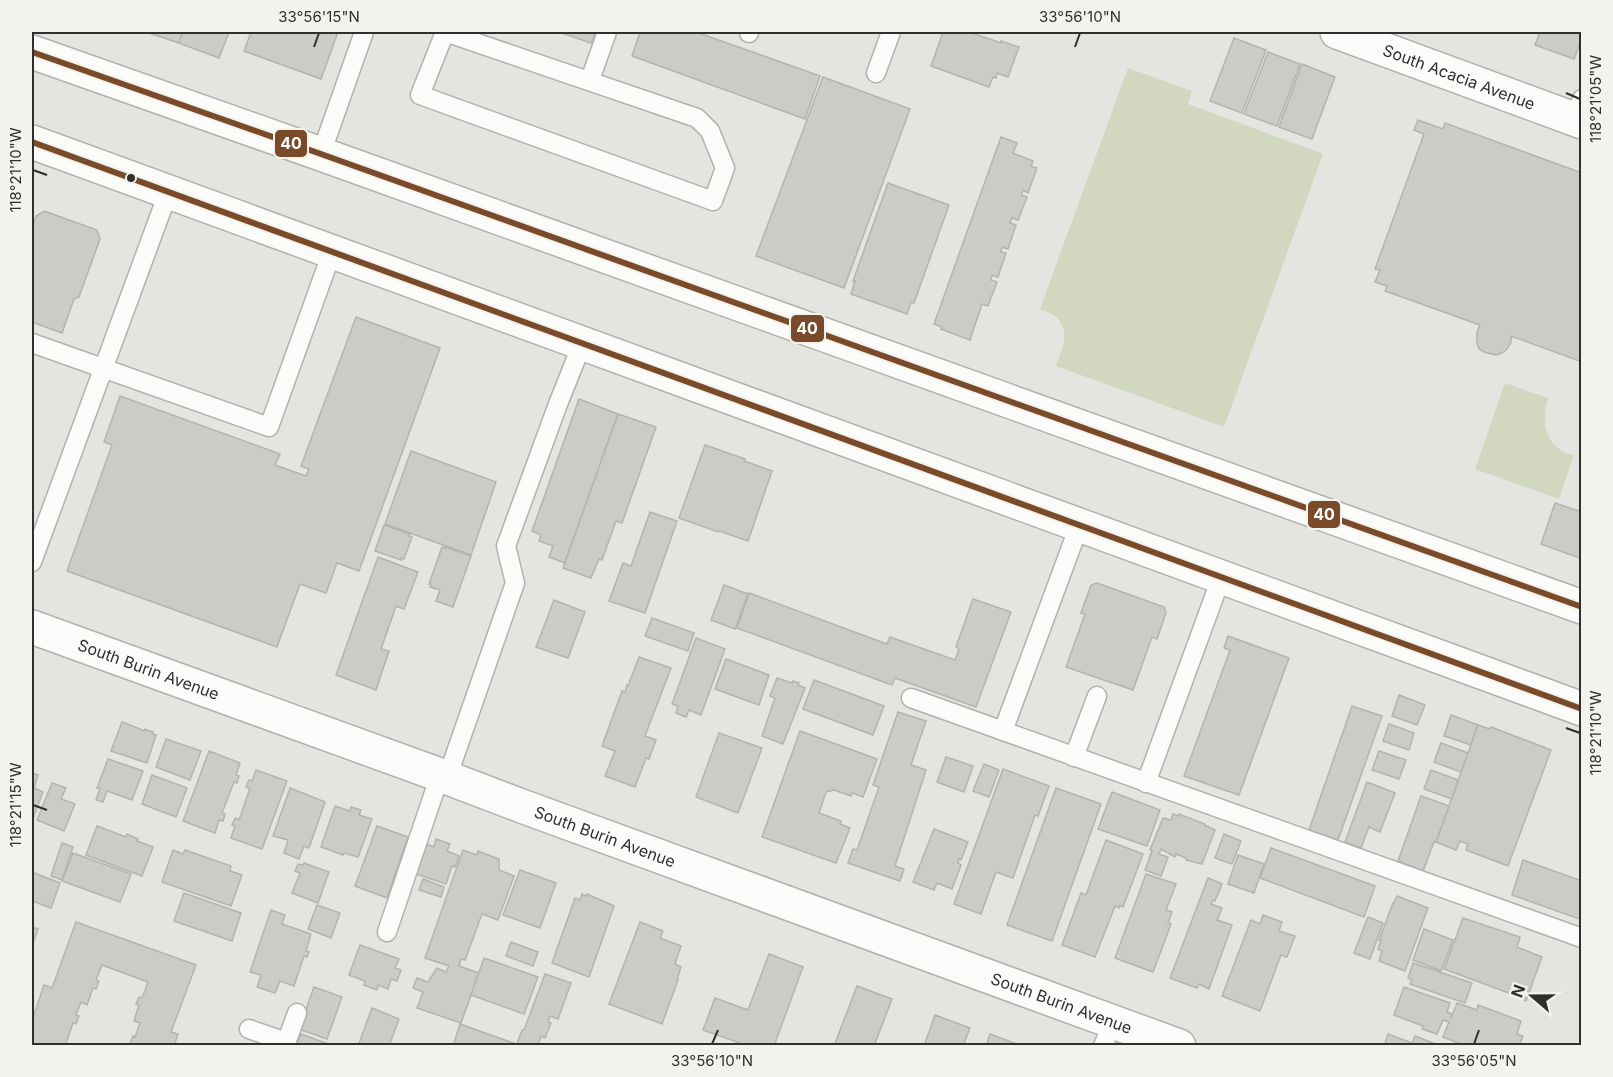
<svg xmlns="http://www.w3.org/2000/svg" width="1613" height="1077" viewBox="0 0 1613 1077" font-family="Inter,sans-serif">
<style>
.green{fill:#d2d7c0}
.building{fill:#cbccc8;stroke:#b3b4b0;stroke-width:1.5}
.lines{fill:none;stroke-linecap:round;stroke-linejoin:round}
.service-casing{stroke:#b1b2ae;stroke-width:21}
.minor-casing{stroke:#b1b2ae;stroke-width:36}
.primary-casing{stroke:#b1b2ae;stroke-width:36}
.service{stroke:#fbfbfa;stroke-width:18}
.minor{stroke:#fbfbfa;stroke-width:33}
.primary{stroke:#fbfbfa;stroke-width:33}
.bus-1-casing{stroke:#f2f3ec;stroke-width:10}
.bus-1{stroke:#7a4b2a;stroke-width:6}
.ticks{fill:none;stroke:#2f302d;stroke-width:2}
.bus-dot{fill:#2f302d;stroke:#f2f3ec;stroke-width:2}
.labels{text-anchor:middle;stroke-width:5;stroke-linejoin:round;paint-order:stroke}
.street-label{font-size:16px;fill:#2f302d;stroke:#f2f3ec}
.line-badge{stroke:#f2f3ec;stroke-width:2}
.badge-label{font-size:16px;text-anchor:middle;font-weight:bold;fill:#fff}
.neatline{fill:none;stroke:#2f302d;stroke-width:2}
.ticks-label{font-size:15px;text-anchor:middle;fill:#2f302d}
</style>
<rect width="100%" height="100%" fill="#e4e5e0"/>
<g class="green">
<path d="M1128,68l64,23 -4,13 135,50 -99,273 -168,-61c6,-17 16,-37 -2,-51 -4,-2 -10,-4 -14,-6z"/>
<path d="M1505,383l43,15c-6,17 -5,41 13,52 3,3 9,4 13,5l-15,44 -84,-30z"/>
</g>
<g class="building">
<polygon points="146,32 183,32 179,43"/>
<polygon points="183,32 229,32 219,58 179,43"/>
<polygon points="251,32 338,32 321,79 244,51"/>
<polygon points="559,32 596,32 591,43"/>
<polygon points="640,32 696,32 820,76 805,119 632,56"/>
<polygon points="943,32 969,32 1001,43 1001,41 1019,47 1008,77 997,73 996,78 993,77 989,87 931,66"/>
<polygon points="1540,32 1582,32 1582,38 1574,59 1535,45"/>
<polygon points="1234,38 1266,50 1242,113 1210,101"/>
<polygon points="1268,52 1300,64 1277,126 1244,114"/>
<polygon points="1302,64 1335,77 1312,139 1279,127"/>
<polygon points="823,77 910,109 844,288 756,256"/>
<polygon points="1418,120 1443,129 1445,123 1582,173 1582,362 1511,336 1511,342 1507,349 1502,353 1496,355 1484,352 1479,349 1477,343 1477,332 1480,325 1385,291 1387,286 1375,282 1380,270 1375,269 1424,134 1414,130"/>
<polygon points="1001,137 1017,143 1013,153 1033,161 1031,166 1037,168 1028,193 1023,190 1021,195 1027,197 1018,220 1012,218 1010,223 1016,225 1008,249 1002,247 1001,252 1006,253 998,277 992,275 991,280 997,282 988,306 982,304 970,340 941,329 942,327 934,324"/>
<polygon points="888,183 949,205 914,303 911,302 907,314 851,294 855,281 853,281"/>
<polygon points="44,211 97,230 100,239 79,297 74,299 62,333 32,322 32,229 36,216"/>
<polygon points="356,317 440,348 359,571 337,563 326,593 300,584 277,647 67,571 112,445 104,442 120,396 280,454 275,465 306,476 309,469 301,466"/>
<polygon points="579,399 618,414 565,563 549,557 553,546 539,541 541,535 532,531"/>
<polygon points="618,414 656,427 622,523 616,521 602,560 599,559 591,578 563,568"/>
<polygon points="705,445 745,459 744,461 772,471 748,541 719,531 718,532 679,518"/>
<polygon points="411,451 496,482 471,555 385,524"/>
<polygon points="1555,503 1582,512 1582,559 1541,544"/>
<polygon points="650,512 677,521 645,613 609,601 623,563 631,566"/>
<polygon points="384,525 410,534 409,536 412,537 404,559 401,558 401,560 375,551"/>
<polygon points="442,547 445,548 445,547 471,556 453,607 436,601 440,590 430,587 431,584 429,584"/>
<polygon points="378,557 418,572 404,609 396,606 381,649 389,651 376,690 336,675"/>
<polygon points="1097,583 1164,607 1166,613 1157,639 1152,637 1133,690 1066,667 1085,614 1081,613 1091,585"/>
<polygon points="724,585 748,594 735,629 711,620"/>
<polygon points="749,593 887,644 890,637 955,660 959,649 956,647 973,599 1011,612 976,707 895,678 892,685 737,628"/>
<polygon points="554,600 585,612 568,658 536,647"/>
<polygon points="652,618 694,633 688,651 645,636"/>
<polygon points="1228,636 1289,658 1239,795 1184,776 1230,650 1224,648"/>
<polygon points="696,638 725,649 701,715 689,710 686,717 676,713 678,706 672,704"/>
<polygon points="639,657 671,668 645,736 656,740 649,759 646,758 635,787 605,776 615,751 602,746 622,691 625,692 627,685 628,686"/>
<polygon points="726,659 769,675 759,705 715,689"/>
<polygon points="777,678 792,683 793,681 799,683 798,685 805,688 783,744 762,736 775,698 770,696"/>
<polygon points="814,680 884,706 873,735 803,709"/>
<polygon points="1399,695 1425,705 1417,725 1392,716"/>
<polygon points="1352,706 1382,716 1338,840 1309,830"/>
<polygon points="898,712 926,721 911,765 926,770 895,866 904,869 900,881 848,863 853,849 857,850 879,787 873,785"/>
<polygon points="1451,715 1478,725 1471,745 1444,736"/>
<polygon points="122,722 145,731 145,729 153,732 152,734 156,735 147,763 111,751"/>
<polygon points="1389,724 1414,733 1409,750 1383,741"/>
<polygon points="1478,725 1490,729 1491,727 1551,750 1508,866 1466,850 1468,844 1460,841 1456,850 1436,842"/>
<polygon points="800,731 877,759 863,797 852,793 851,796 834,790 826,792 819,813 841,821 840,824 850,828 836,863 762,837"/>
<polygon points="719,733 762,748 738,813 696,797"/>
<polygon points="166,739 201,751 190,780 156,767"/>
<polygon points="1441,743 1468,753 1461,772 1434,762"/>
<polygon points="209,751 240,763 236,775 239,776 237,783 234,782 222,813 225,814 223,821 219,820 215,833 183,821"/>
<polygon points="1379,751 1406,760 1399,779 1372,770"/>
<polygon points="946,757 973,766 964,792 937,782"/>
<polygon points="108,759 143,771 132,800 107,791 103,802 96,800 100,788 97,788"/>
<polygon points="984,764 999,770 989,797 973,791"/>
<polygon points="1003,769 1049,786 1038,816 1035,815 1013,878 996,872 981,914 954,904"/>
<polygon points="256,770 287,781 262,849 231,838 235,826 232,825 235,818 239,820 250,788 246,787 249,780 252,781"/>
<polygon points="1431,770 1458,780 1452,799 1424,789"/>
<polygon points="32,773 38,775 34,788 43,792 32,821"/>
<polygon points="152,775 187,788 176,817 142,804"/>
<polygon points="1367,782 1395,793 1380,832 1369,827 1361,848 1345,842"/>
<polygon points="52,783 66,788 61,799 75,804 64,831 37,820"/>
<polygon points="290,788 325,802 309,848 304,846 299,859 284,853 288,840 273,836"/>
<polygon points="1056,788 1101,804 1052,941 1007,925"/>
<polygon points="1112,792 1160,810 1147,846 1098,829"/>
<polygon points="1421,796 1449,806 1436,842 1434,842 1423,871 1398,861"/>
<polygon points="335,806 350,811 351,807 361,810 359,815 372,819 358,857 344,853 343,855 321,847"/>
<polygon points="1173,814 1179,816 1179,814 1205,824 1204,825 1215,830 1202,864 1186,860 1186,858 1176,854 1175,857 1161,849 1159,854 1168,857 1161,876 1145,870 1152,851 1150,850 1163,818 1171,820"/>
<polygon points="97,826 126,837 127,834 138,839 137,841 153,847 142,876 86,855"/>
<polygon points="377,826 408,837 387,898 355,886"/>
<polygon points="934,829 968,842 961,860 959,859 958,863 961,865 952,889 937,883 934,890 913,882"/>
<polygon points="1224,834 1241,841 1232,864 1215,858"/>
<polygon points="436,839 450,844 447,851 459,856 455,867 452,866 446,884 413,873 424,843 434,847"/>
<polygon points="1106,840 1143,854 1123,907 1120,906 1119,908 1115,906 1095,957 1062,945 1081,893 1086,895"/>
<polygon points="62,843 73,847 62,880 51,876"/>
<polygon points="1271,848 1375,886 1364,917 1260,878"/>
<polygon points="173,850 183,854 185,850 231,866 230,871 242,875 231,906 162,882"/>
<polygon points="463,850 477,855 478,851 499,859 499,870 514,876 498,920 482,914 465,960 461,959 459,966 479,973 461,1023 417,1008 423,992 413,988 417,978 428,982 437,968 446,972 449,966 425,958"/>
<polygon points="73,853 131,874 120,902 62,881"/>
<polygon points="1238,855 1264,864 1254,893 1228,884"/>
<polygon points="1523,860 1582,881 1582,920 1512,895"/>
<polygon points="304,863 329,872 318,903 292,893 300,873 295,871 298,864 303,865"/>
<polygon points="520,870 556,883 540,928 503,915"/>
<polygon points="32,872 60,883 51,908 32,901"/>
<polygon points="1146,874 1176,884 1166,910 1172,912 1168,923 1171,924 1153,972 1115,958"/>
<polygon points="1208,878 1222,884 1215,901 1213,900 1211,904 1222,908 1217,920 1232,925 1209,989 1199,984 1197,988 1170,978"/>
<polygon points="423,879 444,887 441,897 419,890"/>
<polygon points="184,893 241,913 232,941 174,921"/>
<polygon points="582,894 586,896 587,894 614,906 589,977 552,963 575,898 580,900"/>
<polygon points="1397,896 1428,908 1405,971 1379,961 1382,951 1378,949 1381,940 1379,940 1393,903 1394,903"/>
<polygon points="317,905 340,913 331,938 308,929"/>
<polygon points="271,910 285,915 282,924 311,934 306,951 309,952 307,957 304,956 294,986 280,981 275,993 257,987 261,975 250,972"/>
<polygon points="1263,915 1282,922 1279,931 1295,936 1287,957 1281,955 1260,1011 1222,996 1251,920 1260,924"/>
<polygon points="1368,917 1383,923 1370,959 1354,953"/>
<polygon points="1463,918 1520,937 1517,947 1542,957 1526,1001 1517,997 1517,996 1444,969"/>
<polygon points="76,922 196,965 171,1032 178,1034 174,1046 132,1046 133,1044 130,1043 133,1036 135,1037 140,1023 134,1021 139,1005 136,1004 139,997 142,998 148,982 102,965 96,980 99,981 96,989 93,988 87,1005 81,1002 76,1015 79,1016 76,1024 73,1023 66,1043 68,1046 32,1046 32,1021 44,985 52,988"/>
<polygon points="640,922 663,931 660,938 681,946 675,964 681,967 677,980 678,980 662,1024 609,1004"/>
<polygon points="32,927 38,929 32,946"/>
<polygon points="1424,929 1453,940 1441,971 1413,960"/>
<polygon points="511,942 538,952 533,966 506,956"/>
<polygon points="360,945 399,959 395,968 401,970 397,981 391,979 388,989 378,985 377,990 364,985 365,981 349,975"/>
<polygon points="769,954 803,967 774,1046 739,1046 740,1043 703,1030 715,998 748,1010"/>
<polygon points="484,958 538,977 524,1014 471,995"/>
<polygon points="1413,963 1472,983 1465,1003 1410,984 1412,980 1408,978"/>
<polygon points="545,974 571,983 558,1019 550,1016 548,1022 551,1023 545,1038 541,1036 538,1046 521,1046 517,1044 522,1030 524,1030"/>
<polygon points="857,986 892,999 874,1046 834,1046"/>
<polygon points="314,987 342,997 327,1039 299,1029"/>
<polygon points="1404,987 1450,1003 1447,1012 1452,1014 1451,1018 1457,1003 1477,1010 1478,1005 1521,1021 1517,1034 1523,1036 1519,1046 1466,1046 1443,1037 1449,1022 1443,1020 1437,1034 1422,1029 1423,1026 1394,1015"/>
<polygon points="372,1008 399,1019 389,1046 358,1046"/>
<polygon points="935,1015 970,1028 963,1046 924,1046"/>
<polygon points="460,1024 516,1044 515,1046 453,1046"/>
<polygon points="301,1034 334,1046 296,1046"/>
<polygon points="990,1034 1022,1046 986,1046"/>
<polygon points="1388,1034 1412,1043 1415,1036 1441,1046 1384,1046"/>
</g>
<g class="lines">
<defs>
<g id="service">
<polygon points="445,32 697,118 710,131 725,168 713,201 420,95"/>
<polyline points="749,33 749,32"/>
<polyline points="876,73 891,32"/>
<polyline points="590,80 607,32"/>
<polyline points="1574,119 1582,99"/>
<polyline points="321,154 364,32"/>
<polyline points="32,343 269,427 332,252"/>
<polyline points="32,562 168,193"/>
<polyline points="911,698 1582,938"/>
<polyline points="1003,731 1079,526"/>
<polyline points="1074,757 1097,696"/>
<polyline points="447,778 515,583 506,546 558,404 582,344"/>
<polyline points="1146,783 1221,578"/>
<polyline points="387,932 440,775"/>
<polyline points="249,1029 286,1042"/>
<polyline points="285,1046 297,1013"/>
<polyline points="1103,1046 1113,1022"/>
</g>
<g id="minor">
<path id="s1" d="M1337,32l245,90"/>
<path id="s2" d="M32,627l408,148 87,33 652,238"/>
</g>
<g id="primary">
<polyline points="32,52 321,154 1582,607"/>
<polyline points="32,142 1582,709"/>
</g>
</defs>
<use href="#service" class="service-casing"/>
<use href="#minor" class="minor-casing"/>
<use href="#primary" class="primary-casing"/>
<use href="#service" class="service"/>
<use href="#minor" class="minor"/>
<use href="#primary" class="primary"/>
<defs>
<g id="bus-1">
<polyline points="32,52 321,154 1582,607"/>
<polyline points="32,142 1582,709"/>
</g>
</defs>
<use href="#bus-1" class="bus-1-casing"/>
<use href="#bus-1" class="bus-1"/>
</g>
<path class="ticks" d="M314,47l5,-14M1075,47l5,-14M1566,93l14,6M33,170l14,5M1566,728l14,5M33,805l14,5M712,1044l6,-14M1474,1044l5,-14"/>
<circle class="bus-dot" cx="131" cy="178" r="5"/>
<g class="labels">
<g class="street-label">
<text dy="6" stroke="none"><textPath href="#s1" startOffset="130">South Acacia Avenue</textPath></text>
<text dy="6" stroke="none"><textPath href="#s2" startOffset="124">South Burin Avenue</textPath></text>
<text dy="6" stroke="none"><textPath href="#s2" startOffset="610">South Burin Avenue</textPath></text>
<text dy="6" stroke="none"><textPath href="#s2" startOffset="1096">South Burin Avenue</textPath></text>
</g>
</g>
<g class="line-badge">
<rect x="274" y="129" width="34" height="29" rx="6" fill="#7a4b2a"/>
<rect x="790" y="314" width="35" height="29" rx="6" fill="#7a4b2a"/>
<rect x="1307" y="500" width="34" height="29" rx="6" fill="#7a4b2a"/>
</g>
<g class="badge-label">
<text x="291" y="149">40</text>
<text x="807" y="334">40</text>
<text x="1324" y="520">40</text>
</g>
<rect width="1613" height="1077" fill="none" stroke="#f2f3ec" stroke-width="66"/>
<g transform="translate(1532 996) rotate(290)" stroke="#f2f3ec" stroke-width="4.5" paint-order="stroke">
<path d="M0-4.5L10 22L0 15L-10 22Z" fill="#2f302d"/>
<text y="-9" font-size="16" font-weight="bold" text-anchor="middle" fill="#2f302d">N</text>
</g>
<rect x="33" y="33" width="1547" height="1011" class="neatline"/>
<g class="ticks-label">
<text x="319" y="22">33°56'15"N</text>
<text x="1080" y="22">33°56'10"N</text>
<text transform="translate(1596 99) rotate(-90)" y="5">118°21'05"W</text>
<text transform="translate(16 170) rotate(-90)" y="5">118°21'10"W</text>
<text transform="translate(1596 733) rotate(-90)" y="5">118°21'10"W</text>
<text transform="translate(16 805) rotate(-90)" y="5">118°21'15"W</text>
<text x="712" y="1066">33°56'10"N</text>
<text x="1474" y="1066">33°56'05"N</text>
</g>
</svg>
